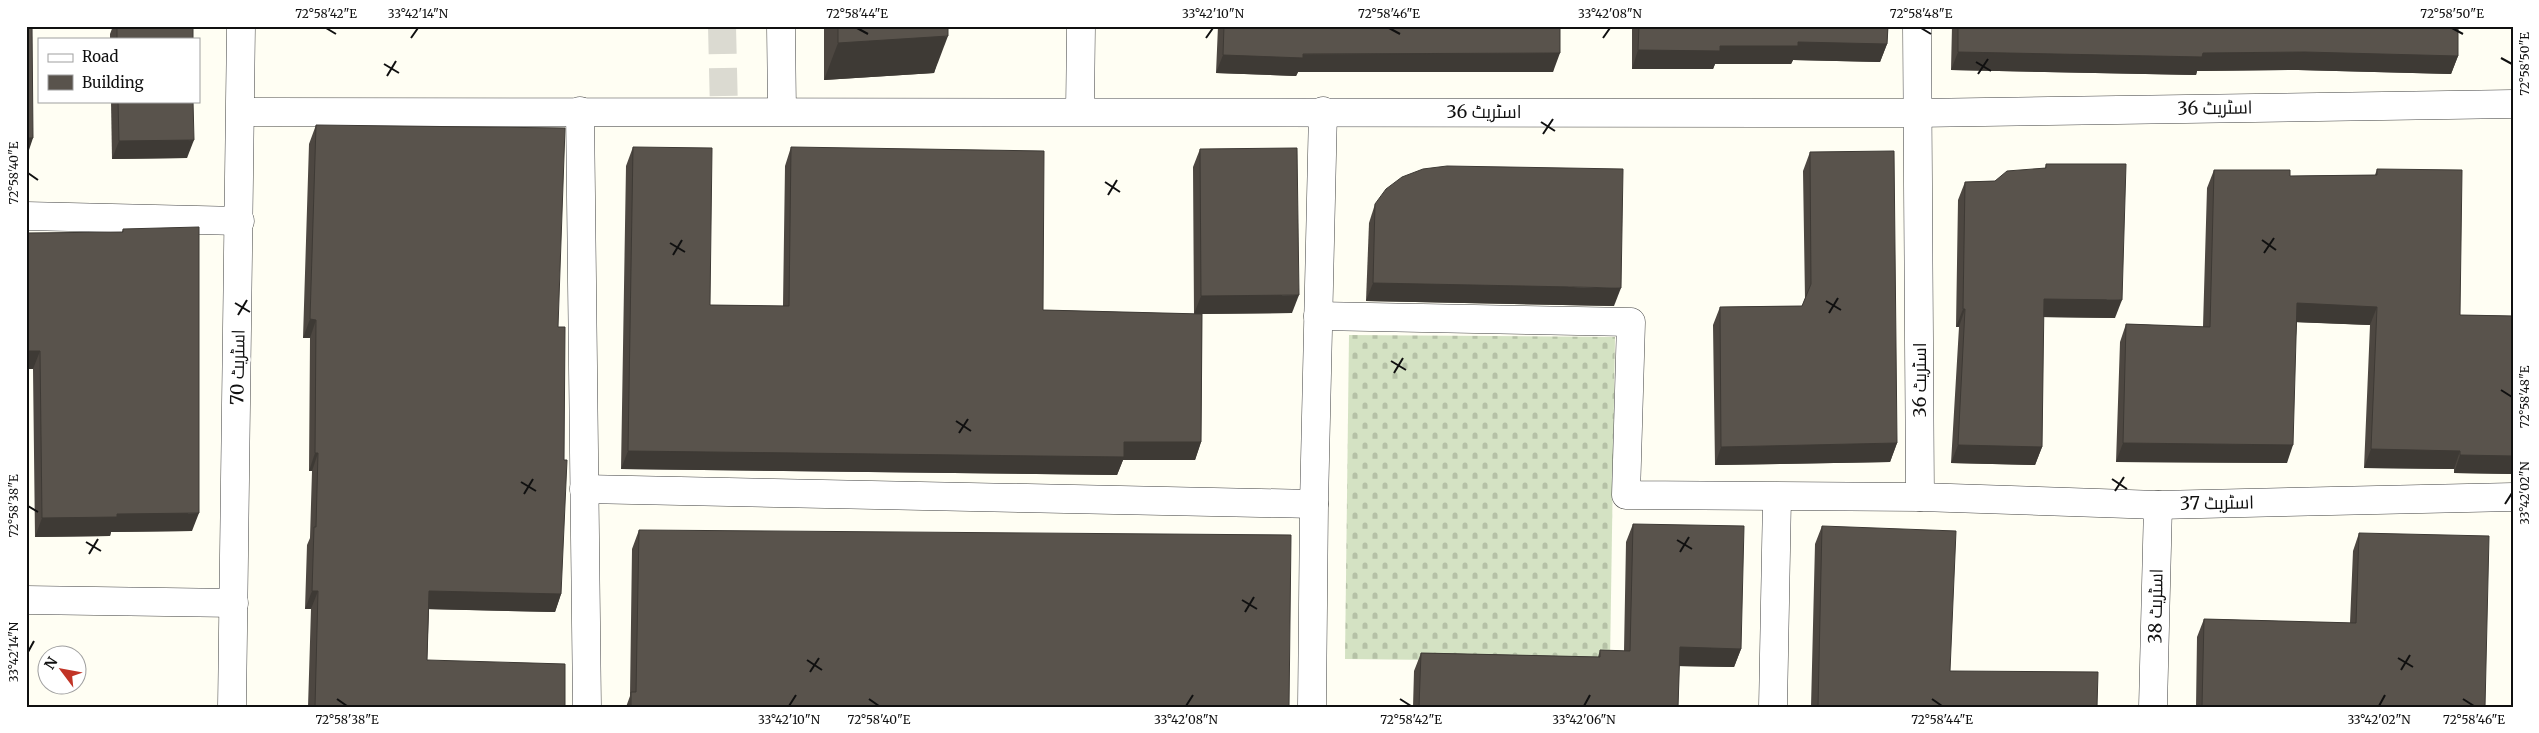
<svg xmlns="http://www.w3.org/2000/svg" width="2539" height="733" viewBox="0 0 2539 733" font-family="Merriweather,Cairo,serif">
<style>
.cemetery{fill:url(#cemetery-stones)}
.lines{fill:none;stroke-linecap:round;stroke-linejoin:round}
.minor-tunnel{stroke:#dbdad1;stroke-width:28;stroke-dasharray:28 14;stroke-linecap:butt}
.minor-casing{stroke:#434343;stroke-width:29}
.minor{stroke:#fff;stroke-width:28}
.wall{fill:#4d4741}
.shaded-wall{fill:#3e3a35}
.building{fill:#59534c;stroke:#3e3a35}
.ticks{fill:none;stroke:#101010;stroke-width:2}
.labels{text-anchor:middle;stroke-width:5;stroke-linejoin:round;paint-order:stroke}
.street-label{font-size:18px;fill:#101010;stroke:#fff}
.neatline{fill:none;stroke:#101010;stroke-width:2}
.ticks-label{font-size:12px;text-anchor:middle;fill:#101010}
</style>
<defs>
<pattern id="cemetery-stones" width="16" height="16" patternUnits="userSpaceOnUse" patternTransform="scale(1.25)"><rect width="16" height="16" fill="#d4e2c3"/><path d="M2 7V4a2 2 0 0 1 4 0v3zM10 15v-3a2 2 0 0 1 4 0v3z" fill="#b5c1a6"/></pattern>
</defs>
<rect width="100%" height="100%" fill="#fffef3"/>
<polygon class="cemetery" points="1349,335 1615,337 1610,662 1345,659"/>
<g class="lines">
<polyline class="minor-tunnel" points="722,26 724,111"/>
<defs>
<g id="minor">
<polyline points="781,26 782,111"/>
<polyline points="1917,26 1920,497"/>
<polyline points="580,111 587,707"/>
<polyline points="1080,111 1081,26"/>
<polyline points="241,112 1917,113 2513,104"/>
<polyline points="26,216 240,221"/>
<polyline points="1318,316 1631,322 1626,495 1920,497 2158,505 2513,497"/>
<polyline points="584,489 1314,504"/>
<polyline points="26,600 234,603"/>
<polyline points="232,707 241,26"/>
<polyline points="1312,707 1314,504 1323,111"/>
<polyline points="1773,707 1777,498"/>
<polyline points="2153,707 2158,505"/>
</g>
</defs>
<use href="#minor" class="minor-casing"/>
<use href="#minor" class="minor"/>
</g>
<g class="wall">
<polygon points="113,26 193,26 193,39 110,39 110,34"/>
<polygon points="824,26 948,26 934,73 824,80"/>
<polygon points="1218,26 1560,26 1553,72 1298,72 1296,76 1216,73"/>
<polygon points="1632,26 1888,26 1887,44 1880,62 1793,60 1791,64 1715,64 1713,69 1632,69"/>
<polygon points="1952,26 2458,26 2458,56 2451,74 2298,70 2197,71 2196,75 1951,70"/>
<polygon points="111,101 193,101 187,158 112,159"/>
<polygon points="316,125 558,327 561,594 555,612 429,609 427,660 565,707 308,707 311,609 305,609 307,545 310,538 312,471 309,471 310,338 303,338 309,144"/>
<polygon points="633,147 710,305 783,306 785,166 791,147 1043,310 1194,314 1193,167 1200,149 1292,313 1202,314 1201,442 1195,460 1123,460 1117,475 621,469 626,166"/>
<polygon points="1810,152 1897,443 1890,462 1715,465 1713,325 1720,307 1802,306 1805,299 1803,171"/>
<polygon points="2046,164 2115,318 2043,317 2042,447 2035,465 1951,463 1959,327 1956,327 1958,200 1965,182 1995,181 2045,168"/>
<polygon points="2377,169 2460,315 2513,316 2513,474 2454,473 2454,469 2364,468 2370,325 2297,322 2287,463 2116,462 2120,342 2126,324 2203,327 2207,188 2214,170 2290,176 2375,175"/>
<polygon points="1375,204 1614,306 1366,301 1369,223"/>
<polygon points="123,229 192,531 111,532 110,536 35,537 33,369 26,369 122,232"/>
<polygon points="1633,524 1741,649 1734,667 1679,666 1678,707 1413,707 1414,671 1421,653 1598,657 1600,650 1624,651 1626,542"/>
<polygon points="1822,526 1950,671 2097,707 1811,707 1815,544"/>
<polygon points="639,530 1289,707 626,707 630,696 632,549"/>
<polygon points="2359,533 2485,707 2196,707 2197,637 2204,619 2350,623 2353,551"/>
</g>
<g class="shaded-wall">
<polygon points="948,36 934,73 824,80 838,43"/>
<polygon points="1798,42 1887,44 1880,62 1793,60 1791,64 1715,64 1713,69 1632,69 1638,50"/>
<polygon points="1958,52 2203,53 2305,52 2458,56 2451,74 2298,70 2197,71 2196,75 1951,70"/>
<polygon points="1560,53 1553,72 1298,72 1296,76 1216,73 1223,55"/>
<polygon points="26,138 33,138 27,156 26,156"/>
<polygon points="194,140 187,158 112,159 119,141"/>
<polygon points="1373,283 1621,288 1614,306 1366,301"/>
<polygon points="1299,295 1292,313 1194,314 1201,296"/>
<polygon points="2044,299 2122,300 2115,318 2037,317"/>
<polygon points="2297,303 2377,307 2370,325 2291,322"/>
<polygon points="1963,309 1965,309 1959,327 1956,327"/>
<polygon points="310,319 316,320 310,338 303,338"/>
<polygon points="26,351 40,351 33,369 26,369"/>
<polygon points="1124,442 1201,442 1195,460 1123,460 1117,475 621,469 628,451"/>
<polygon points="1897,443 1890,462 1715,465 1721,447"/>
<polygon points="2123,443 2293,445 2287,463 2116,462"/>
<polygon points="1958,445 2042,447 2035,465 1951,463"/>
<polygon points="2371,449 2460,451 2454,469 2364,468"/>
<polygon points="315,453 318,453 312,471 309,471"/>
<polygon points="2460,455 2513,456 2513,474 2454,473"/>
<polygon points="199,513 192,531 111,532 110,536 35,537 42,518 117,514"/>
<polygon points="312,591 318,591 311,609 305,609"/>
<polygon points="429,591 561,594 555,612 422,609"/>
<polygon points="1680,647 1741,649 1734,667 1673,666"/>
</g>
<g class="building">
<polygon points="26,26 32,26 33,138 26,138"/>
<rect x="117" y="26" width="76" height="13"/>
<polygon points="838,26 948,26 948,36 838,43"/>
<polygon points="1224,26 1560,26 1560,53 1303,54 1303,58 1223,55"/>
<polygon points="1639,26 1888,26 1887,44 1798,42 1798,46 1720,46 1720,51 1638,50"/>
<polygon points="1958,26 2458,26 2458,56 2305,52 2203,53 2202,57 1958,52"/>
<polygon points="118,101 193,101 194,140 119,141"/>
<polygon points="316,125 565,128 558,327 565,327 564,460 567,460 561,594 429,591 427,660 565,664 565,707 315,707 318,591 312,591 314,527 316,527 318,453 315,453 316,320 310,319"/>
<polygon points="633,147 712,148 710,305 789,306 791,147 1044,151 1043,310 1202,314 1201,442 1124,442 1124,457 628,451"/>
<polygon points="1297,148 1299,295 1201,296 1200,149"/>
<polygon points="1894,151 1897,443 1721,447 1720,307 1802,306 1811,284 1810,152"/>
<polygon points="2046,164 2126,164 2122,300 2044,299 2042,447 1958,445 1965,309 1963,309 1965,182 1995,181 2007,171 2046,168"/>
<polygon points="1447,166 1623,169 1621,288 1373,283 1375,204 1386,189 1402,177 1423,169"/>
<polygon points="2377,169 2462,170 2460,315 2513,316 2513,456 2460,455 2460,451 2371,449 2377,307 2297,303 2293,445 2123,443 2126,324 2210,327 2214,170 2290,170 2290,176 2377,175"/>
<polygon points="199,227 199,513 117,514 117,517 42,518 40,351 26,351 26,233 123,232 123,229"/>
<polygon points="1633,524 1744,526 1741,649 1680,647 1678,707 1419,707 1421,653 1600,657 1600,650 1630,651"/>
<polygon points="1822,526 1956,531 1950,671 2098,672 2097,707 1818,707"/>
<polygon points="639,530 1291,535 1289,707 631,707 631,692 636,692"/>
<polygon points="2359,533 2489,536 2485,707 2202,707 2204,619 2356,623"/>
</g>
<path class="ticks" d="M326,28l10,6M857,28l11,6M1389,28l11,6M1921,28l10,6M2452,28l11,6M411,38l7,-10M1206,38l7,-10M1603,38l7,-10M2501,58l11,6M1976,62l15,9M384,64l15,9M1978,74l10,-15M387,76l9,-15M1541,122l14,9M1543,134l10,-15M28,173l10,7M1105,182l15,10M1108,195l9,-15M2262,240l14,10M670,243l15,9M2264,253l10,-15M673,255l9,-15M1826,301l15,9M235,303l15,9M1829,313l9,-15M238,315l9,-15M1391,361l15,9M1394,373l9,-15M2501,390l11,7M956,421l15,10M959,433l9,-14M2112,479l15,10M521,482l15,9M2115,491l9,-14M524,494l9,-15M2505,504l7,-11M28,506l10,6M1677,540l15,9M86,542l15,9M1680,552l9,-15M89,554l9,-15M1242,600l15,9M1245,612l9,-15M28,652l6,-11M2398,658l15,9M807,660l15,10M2401,670l9,-15M810,672l9,-14M337,699l10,7M869,699l10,7M1400,699l11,7M1932,699l10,7M2463,699l11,7M789,706l7,-11M1186,706l7,-11M1584,706l6,-11M2379,706l6,-11"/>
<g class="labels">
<g class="street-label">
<text transform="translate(2215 108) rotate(-1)" y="6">اسٹریٹ 36</text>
<text x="1484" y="118">اسٹریٹ 36</text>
<text transform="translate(238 367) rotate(-89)" y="6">اسٹریٹ 70</text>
<text transform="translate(1920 380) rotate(-90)" y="6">اسٹریٹ 36</text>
<text transform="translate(2217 503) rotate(-1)" y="6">اسٹریٹ 37</text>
<text transform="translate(2156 606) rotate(-89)" y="6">اسٹریٹ 38</text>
</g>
</g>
<rect width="2539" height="733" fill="none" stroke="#ffffff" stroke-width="55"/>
<rect x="38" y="38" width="162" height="65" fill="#ffffff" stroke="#9f9f9f"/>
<rect x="48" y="54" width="25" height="8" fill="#ffffff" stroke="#9f9f9f"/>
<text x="82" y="62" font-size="15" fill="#101010">Road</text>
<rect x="48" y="75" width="25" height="15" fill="#59534c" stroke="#9f9f9f"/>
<text x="82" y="88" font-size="15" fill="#101010">Building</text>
<g transform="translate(62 670) rotate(302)"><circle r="24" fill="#ffffff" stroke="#9f9f9f"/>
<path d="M0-4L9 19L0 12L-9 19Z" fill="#c13426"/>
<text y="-8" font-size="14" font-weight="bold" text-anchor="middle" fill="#101010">N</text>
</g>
<rect x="28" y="28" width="2484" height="678" class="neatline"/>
<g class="ticks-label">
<text x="326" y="18">72°58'42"E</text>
<text x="418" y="18">33°42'14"N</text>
<text x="857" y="18">72°58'44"E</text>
<text x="1213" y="18">33°42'10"N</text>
<text x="1389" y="18">72°58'46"E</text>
<text x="1610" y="18">33°42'08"N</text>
<text x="1921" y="18">72°58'48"E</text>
<text x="2452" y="18">72°58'50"E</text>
<text transform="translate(2525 64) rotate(-90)" y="4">72°58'50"E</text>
<text transform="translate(14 173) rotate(-90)" y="4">72°58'40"E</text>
<text transform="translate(2525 397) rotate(-90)" y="4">72°58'48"E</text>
<text transform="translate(2525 493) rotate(-90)" y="4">33°42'02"N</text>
<text transform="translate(14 506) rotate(-90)" y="4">72°58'38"E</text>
<text transform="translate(14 652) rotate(-90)" y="4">33°42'14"N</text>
<text x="347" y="724">72°58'38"E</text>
<text x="789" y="724">33°42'10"N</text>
<text x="879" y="724">72°58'40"E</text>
<text x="1186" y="724">33°42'08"N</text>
<text x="1411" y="724">72°58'42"E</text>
<text x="1584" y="724">33°42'06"N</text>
<text x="1942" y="724">72°58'44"E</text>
<text x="2379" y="724">33°42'02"N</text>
<text x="2474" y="724">72°58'46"E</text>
</g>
</svg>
